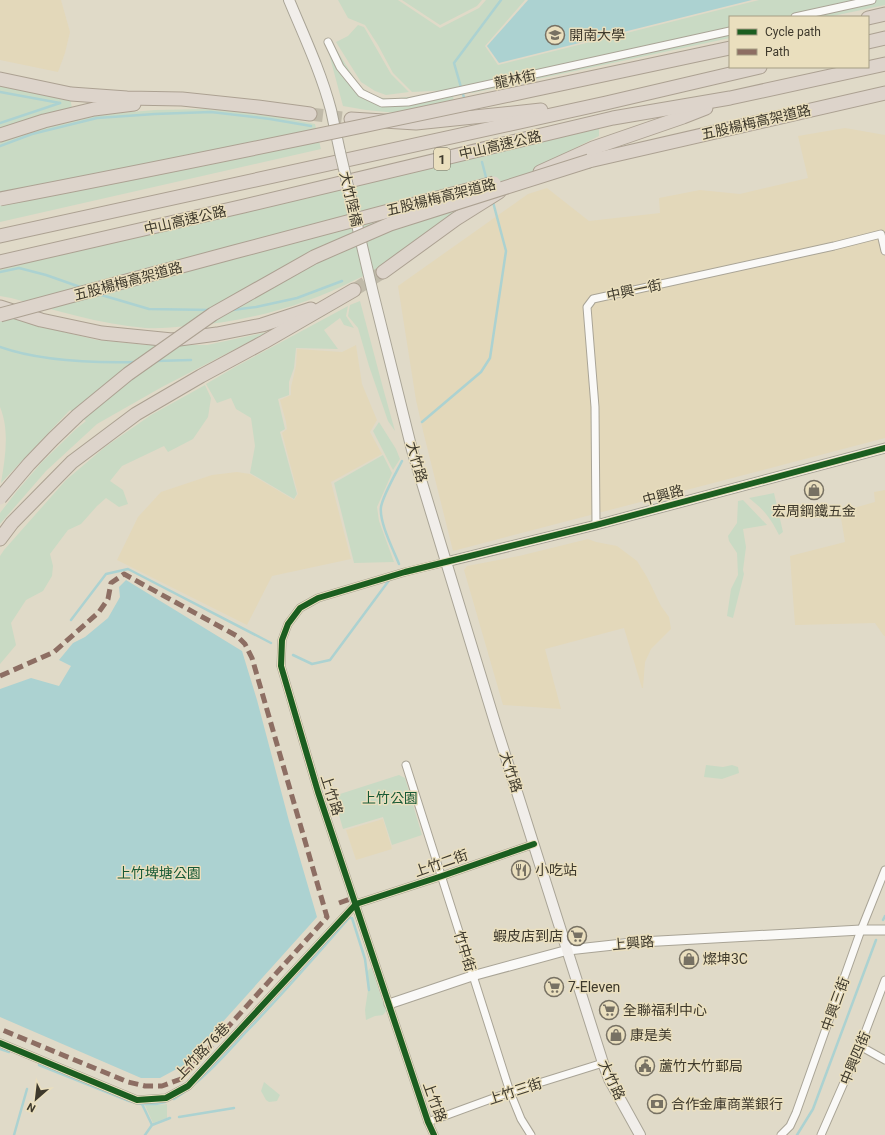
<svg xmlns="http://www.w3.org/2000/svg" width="885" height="1135" viewBox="0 0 885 1135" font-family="Roboto,'Noto Sans TC',sans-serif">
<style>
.built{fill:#e3d8ba}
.green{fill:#c9dac4}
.water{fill:#acd2d1}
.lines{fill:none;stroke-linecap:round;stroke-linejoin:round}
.stream{stroke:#acd2d1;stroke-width:2.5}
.motorway-tunnel{stroke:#c0baa9;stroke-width:13;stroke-dasharray:13 6;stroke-linecap:butt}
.minor-casing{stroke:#a9a496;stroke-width:9}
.tertiary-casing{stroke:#a9a496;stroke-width:11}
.secondary-casing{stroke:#a9a496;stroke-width:12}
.motorway-casing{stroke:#aca192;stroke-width:15}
.minor{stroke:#faf9f7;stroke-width:7}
.tertiary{stroke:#faf9f7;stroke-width:9}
.secondary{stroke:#f1eeea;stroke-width:10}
.motorway{stroke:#ddd4cb;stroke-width:13}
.secondary-bridge-casing{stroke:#a9a496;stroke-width:12;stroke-linecap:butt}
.motorway-bridge-casing{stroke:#aca192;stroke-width:15;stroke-linecap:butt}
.secondary-bridge{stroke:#f1eeea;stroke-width:10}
.motorway-bridge{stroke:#ddd4cb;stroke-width:13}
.quiet{stroke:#8d6e63;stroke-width:5;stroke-dasharray:10 5;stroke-linecap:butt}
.cycleway-casing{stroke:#eadfbe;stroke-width:8}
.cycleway{stroke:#1b5e20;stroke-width:6}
.labels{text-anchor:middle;stroke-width:3;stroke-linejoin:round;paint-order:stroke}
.shield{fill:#eadfbe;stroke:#726b58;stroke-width:1}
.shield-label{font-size:13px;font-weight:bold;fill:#3e392c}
.poi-label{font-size:14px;fill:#3e392c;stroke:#eadfbe;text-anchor:start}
.street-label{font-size:14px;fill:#3e392c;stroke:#eadfbe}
.park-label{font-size:14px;fill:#165935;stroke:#eadfbe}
</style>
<rect width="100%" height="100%" fill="#e0dac8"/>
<g class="built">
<polygon points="0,0 61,0 70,32 65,53 58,72 0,60"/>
<polygon points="845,128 885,135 885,438 453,551 424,435 416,400 398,286 528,194 547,188 589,221 660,213 659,198 700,190 740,194 808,178 798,136"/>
<polygon points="356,345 362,384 377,420 370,432 382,454 331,482 351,559 272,576 247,625 117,560 138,517 161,492 212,475 237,472 250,474 294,500 298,494 282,433 287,429 286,422 280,400 291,395 291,387 296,366 297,349 342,352"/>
<polygon points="885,490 885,636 884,636 875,623 795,625 790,556 845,542 840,512 875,502 874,492"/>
<polygon points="588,539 596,542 617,546 637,561 647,577 661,606 669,617 671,629 651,649 645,662 643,688 642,688 624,628 545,649 561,709 503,705 464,570 467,566 519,556"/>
<polygon points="383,819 392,849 356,860 346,830"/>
</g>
<g class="green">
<polygon points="338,0 398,0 440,28 479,8 486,0 525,0 485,46 498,65 759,0 885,0 885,5 828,17 730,17 730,38 472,93 467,85 452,90 412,92 393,73 378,45 365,25 348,18"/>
<polygon points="402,0 482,0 477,6 440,25"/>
<polygon points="358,25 364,27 391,74 409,92 386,95 375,91 361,82 336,42 348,36"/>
<polygon points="333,44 359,86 375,96 387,99 453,93 454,110 406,114 366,110 343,106 327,46"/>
<polygon points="0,85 70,98 72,108 0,130"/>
<polygon points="204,109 258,113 315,124 321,149 0,222 0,141 54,125 96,115 155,110"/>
<path d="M599,128v8c-17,9 -35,17 -51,26 -65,39 -126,86 -195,119 -49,25 -111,42 -166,45 -13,1 -28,3 -42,2 -46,-4 -90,-18 -134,-30l-11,-2v-27z"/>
<polygon points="360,301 383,388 395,431 388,421 369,366 358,328 348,316 350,305"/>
<polygon points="348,306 346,316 354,328 344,325 340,318 324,330 338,349 296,348 294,368 289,382 289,395 278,399 285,429 280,432 297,494 294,499 250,473 255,446 251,418 236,409 231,398 217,403 206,384 235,367"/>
<path d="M0,314l34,11 63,15 49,5h61l61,-13 -106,55 -65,37 -51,47 -46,53v-11l17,-22 25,-29 34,-33 10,-8 -16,-11 -69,73c4,-25 9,-52 -1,-76z"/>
<polygon points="205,385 211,398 208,417 193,439 168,452 164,446 122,466 110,481 123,490 128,504 119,507 106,498 97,506 81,524 68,530 50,554 53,566 52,576 43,591 26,600 11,623 16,645 0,664 0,556 4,550 66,480 105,447 151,415"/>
<polygon points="379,422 396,449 400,459 393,470 373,431"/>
<polygon points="383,455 392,473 377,507 379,521 394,562 354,563 334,483"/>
<path d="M774,493l9,39 -4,3c-9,-18 -15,-25 -30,-37z"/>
<polygon points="743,500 767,525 743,529 746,547 743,570 744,574 733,618 727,616 731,589 738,575 737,553 729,541 728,536 737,523 738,501"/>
<polygon points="706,765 723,767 732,765 738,767 739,773 722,779 704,777"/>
<polygon points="399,775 405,778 422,835 392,845 383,817 343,829 335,801 340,794"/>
<polygon points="371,967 386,1011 383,1015 375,1016 366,1020 365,1010 368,990 366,973"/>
<polygon points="264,1082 280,1095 277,1101 269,1102 266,1100 261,1091"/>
<polygon points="167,1104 167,1118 153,1123 145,1105 158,1105"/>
</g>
<g class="water">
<polygon points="528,0 752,0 499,63 487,46"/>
<polygon points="126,580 242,651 257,700 289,821 317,917 184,1065 160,1078 141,1078 0,1017 0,689 31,678 59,686 71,666 59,660 73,643 85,637 108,618 120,597 119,587"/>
</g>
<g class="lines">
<g class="stream">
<polyline points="0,92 60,103"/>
<polyline points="465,101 454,63 501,0"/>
<polyline points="0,123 60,103"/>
<polyline points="0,146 32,134 97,118 155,114 211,112 270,119 311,126"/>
<polyline points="482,162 487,181"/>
<polyline points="0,272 19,268 46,275 83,288"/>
<polyline points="98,294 149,309 211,310"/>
<polyline points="232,310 256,307 297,298 342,281"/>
<path d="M0,347c39,14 95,16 137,15"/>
<polyline points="156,361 191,360"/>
<polyline points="422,422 481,372 490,358 506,251 493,202"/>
<path d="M399,564c-6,-15 -20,-42 -18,-57 2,-12 15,-34 21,-46"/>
<polyline points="71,620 106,574 128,569 271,643"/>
<polyline points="293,655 312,664 330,660 390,579"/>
<polyline points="883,920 885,916"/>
<polyline points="0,1049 9,1052"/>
<polyline points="39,1065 129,1101 142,1104"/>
<path d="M174,1099c28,-18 49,-42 71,-66 36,-37 70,-76 104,-115h3l13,41 4,31"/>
<polyline points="179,1117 234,1108"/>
<polyline points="152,1125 142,1104 156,1104 165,1102"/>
<polyline points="14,1135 27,1089"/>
<polyline points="145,1135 152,1125 170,1118"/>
<polyline points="797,1135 813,1109 876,940"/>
</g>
<g class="motorway-tunnel">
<polyline points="310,114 351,119"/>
<polyline points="354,290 383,272"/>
</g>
<defs>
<g id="minor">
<polyline points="795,17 872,0"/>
<polyline points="328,42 340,67 361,93 382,103 408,102 730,31"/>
<polyline points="596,525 595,407 587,307 593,299 834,246 881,234 885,251"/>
<polyline points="406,765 510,1092 521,1119 531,1135"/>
<polyline points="0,1043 137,1100 166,1098 188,1086 356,904 442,876 534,844"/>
<polyline points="860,1046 885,1060"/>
<polyline points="428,1122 510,1092 603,1063"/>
<polyline points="434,1135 428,1122 318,792 281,666 282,640 288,624 300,608 318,598 405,572 446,562"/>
<polyline points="781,1135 790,1126 796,1113 861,930 885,870"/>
<polyline points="821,1135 860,1046 885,980"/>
</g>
<g id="tertiary">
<polyline points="446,562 596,525 885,448"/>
<polyline points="389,1004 472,976 568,950 641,942 861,930 885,930"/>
</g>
<g id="secondary">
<path d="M289,0c15,36 32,72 42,110 3,14 6,28 9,42"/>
<polyline points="351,199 373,293 412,450 496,726 603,1063 609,1079 640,1135"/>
</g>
<g id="motorway">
<polyline points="868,18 885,14"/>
<polyline points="868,42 885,38"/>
<polyline points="0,79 71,94 127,98 182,99 258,107 310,114"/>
<polyline points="351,119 416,123 541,110"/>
<polyline points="0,135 44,121 94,109 134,104"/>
<polyline points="589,161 885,93"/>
<polyline points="540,172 593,148 683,117 706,108"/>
<polyline points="0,236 606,103 760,67"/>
<polyline points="0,262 244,206 613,118 730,98 885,64"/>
<polyline points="383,272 456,219 499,192"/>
<polyline points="0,307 41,320 102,333 172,340 217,334 262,325 311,309"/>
<polyline points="0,539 12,523 72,462 136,414 201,376 264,342 354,290"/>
</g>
</defs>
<use href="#minor" class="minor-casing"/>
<use href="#tertiary" class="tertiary-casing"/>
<use href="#secondary" class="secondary-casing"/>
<use href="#motorway" class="motorway-casing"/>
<use href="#minor" class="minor"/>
<use href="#tertiary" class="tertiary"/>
<use href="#secondary" class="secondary"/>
<use href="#motorway" class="motorway"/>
<defs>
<polyline id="secondary-bridge" points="340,152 351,199"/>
<g id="motorway-bridge">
<path d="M0,199c244,-47 487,-99 730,-151"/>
<polyline points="0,315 234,252 494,183"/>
<polyline points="0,498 29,464 53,439 78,415 128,374 213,314 314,257 390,224 589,161"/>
</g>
</defs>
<use href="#secondary-bridge" class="secondary-bridge-casing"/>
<use href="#motorway-bridge" class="motorway-bridge-casing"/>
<use href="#secondary-bridge" class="secondary-bridge"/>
<use href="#motorway-bridge" class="motorway-bridge"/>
<g class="quiet">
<polyline points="0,676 54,652 99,612 108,599 111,583 124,574 237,636 245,644 252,658 327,917 181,1079 162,1086 145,1086 128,1082 0,1029"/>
<polyline points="339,903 353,898"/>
</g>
<defs>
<g id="cycleway">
<polyline points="0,1043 137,1100 166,1098 188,1086 356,904 442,876 534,844"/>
<polyline points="434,1135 428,1122 318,792 281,666 282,640 288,624 300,608 318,598 405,572 596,525 885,448"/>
</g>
</defs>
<use href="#cycleway" class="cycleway-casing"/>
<use href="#cycleway" class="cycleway"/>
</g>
<defs>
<symbol id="university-ring" viewBox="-11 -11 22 22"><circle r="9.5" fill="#eadfbe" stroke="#777163" stroke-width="1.5"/><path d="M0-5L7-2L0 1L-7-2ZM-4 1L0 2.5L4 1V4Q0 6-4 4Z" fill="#777163"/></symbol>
<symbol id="shop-ring" viewBox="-11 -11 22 22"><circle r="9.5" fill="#eadfbe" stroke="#777163" stroke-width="1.5"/><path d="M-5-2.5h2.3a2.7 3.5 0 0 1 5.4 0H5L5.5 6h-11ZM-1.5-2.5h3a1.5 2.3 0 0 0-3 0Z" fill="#777163"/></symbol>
<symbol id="restaurant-ring" viewBox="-11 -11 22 22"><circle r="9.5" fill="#eadfbe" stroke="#777163" stroke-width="1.5"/><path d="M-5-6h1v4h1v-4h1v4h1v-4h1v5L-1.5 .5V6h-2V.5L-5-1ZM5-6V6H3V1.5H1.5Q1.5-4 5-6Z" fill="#777163"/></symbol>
<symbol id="supermarket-ring" viewBox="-11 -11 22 22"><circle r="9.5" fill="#eadfbe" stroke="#777163" stroke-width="1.5"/><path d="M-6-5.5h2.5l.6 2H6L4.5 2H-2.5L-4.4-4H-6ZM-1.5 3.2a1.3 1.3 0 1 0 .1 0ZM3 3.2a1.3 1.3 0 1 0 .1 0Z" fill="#777163"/></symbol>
<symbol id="civic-ring" viewBox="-11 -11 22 22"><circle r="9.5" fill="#eadfbe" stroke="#777163" stroke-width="1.5"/><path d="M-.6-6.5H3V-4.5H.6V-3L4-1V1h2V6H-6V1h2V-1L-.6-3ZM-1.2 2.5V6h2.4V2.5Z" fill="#777163"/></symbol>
<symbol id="bank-ring" viewBox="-11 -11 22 22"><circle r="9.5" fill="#eadfbe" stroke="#777163" stroke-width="1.5"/><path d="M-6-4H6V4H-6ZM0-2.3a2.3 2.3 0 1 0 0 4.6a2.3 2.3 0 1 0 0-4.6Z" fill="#777163"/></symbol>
</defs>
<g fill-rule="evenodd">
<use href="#university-ring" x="544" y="24" width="22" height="22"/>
<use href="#shop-ring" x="803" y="479" width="22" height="22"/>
<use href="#restaurant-ring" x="510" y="859" width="22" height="22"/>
<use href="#supermarket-ring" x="566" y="925" width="22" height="22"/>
<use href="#shop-ring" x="678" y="948" width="22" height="22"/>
<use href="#supermarket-ring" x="543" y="976" width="22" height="22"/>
<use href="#supermarket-ring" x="598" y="999" width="22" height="22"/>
<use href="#shop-ring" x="605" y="1024" width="22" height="22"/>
<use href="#civic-ring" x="634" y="1055" width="22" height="22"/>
<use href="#bank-ring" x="646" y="1093" width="22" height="22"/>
</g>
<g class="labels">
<rect class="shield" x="434" y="148" width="16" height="22" rx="3"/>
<g class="shield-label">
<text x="442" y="164">1</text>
</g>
<g class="poi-label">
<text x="569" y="40">開南大學</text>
<text x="814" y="516" text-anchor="middle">宏周鋼鐵五金</text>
<text x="535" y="875">小吃站</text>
<text x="563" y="941" text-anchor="end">蝦皮店到店</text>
<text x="703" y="964">燦坤3C</text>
<text x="568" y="992">7-Eleven</text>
<text x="623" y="1015">全聯福利中心</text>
<text x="630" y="1040">康是美</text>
<text x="659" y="1071">蘆竹大竹郵局</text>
<text x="671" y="1109">合作金庫商業銀行</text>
</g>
<g class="street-label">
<text transform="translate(515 79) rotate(-12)" y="5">龍林街</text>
<text transform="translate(756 122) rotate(-13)" y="5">五股楊梅高架道路</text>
<text transform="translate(500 145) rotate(-13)" y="5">中山高速公路</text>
<text transform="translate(441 197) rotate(-14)" y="5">五股楊梅高架道路</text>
<text transform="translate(351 199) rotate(77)" y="5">大竹陸橋</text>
<text transform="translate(185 220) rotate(-13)" y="5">中山高速公路</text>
<text transform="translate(128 281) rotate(-15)" y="5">五股楊梅高架道路</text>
<text transform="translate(634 290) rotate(-12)" y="5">中興一街</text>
<text transform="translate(417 462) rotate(74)" y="5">大竹路</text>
<text transform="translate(663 495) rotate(-15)" y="5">中興路</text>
<text transform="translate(511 772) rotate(72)" y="5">大竹路</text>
<text transform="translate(332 795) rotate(72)" y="5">上竹路</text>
<text transform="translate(441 863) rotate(-19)" y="5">上竹二街</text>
<text transform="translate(633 943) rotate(-5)" y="5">上興路</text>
<text transform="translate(465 951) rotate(73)" y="5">竹中街</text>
<text transform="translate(835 1004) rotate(-70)" y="5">中興三街</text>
<text transform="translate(202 1051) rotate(-46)" y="5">上竹路76巷</text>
<text transform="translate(855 1058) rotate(-67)" y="5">中興四街</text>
<text transform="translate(612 1080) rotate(65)" y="5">大竹路</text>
<text transform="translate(515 1091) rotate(-18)" y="5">上竹三街</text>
<text transform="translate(435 1102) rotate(70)" y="5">上竹路</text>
</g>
<g class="park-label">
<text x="390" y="803">上竹公園</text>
<text x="159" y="878">上竹埤塘公園</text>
</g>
</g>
<rect x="729" y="16" width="140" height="52" fill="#eadfbe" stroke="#a59d84"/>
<rect x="737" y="29" width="20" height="6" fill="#1b5e20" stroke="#a59d84"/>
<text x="765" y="36" font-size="12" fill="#3e392c">Cycle path</text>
<rect x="737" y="49" width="20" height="6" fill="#8d6e63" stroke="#a59d84"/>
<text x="765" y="56" font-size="12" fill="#3e392c">Path</text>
<g transform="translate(36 1099) rotate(208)" stroke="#eadfbe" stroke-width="3" paint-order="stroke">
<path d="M0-3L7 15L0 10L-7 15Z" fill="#3e392c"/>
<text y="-6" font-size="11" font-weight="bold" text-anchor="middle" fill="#3e392c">N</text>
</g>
</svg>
